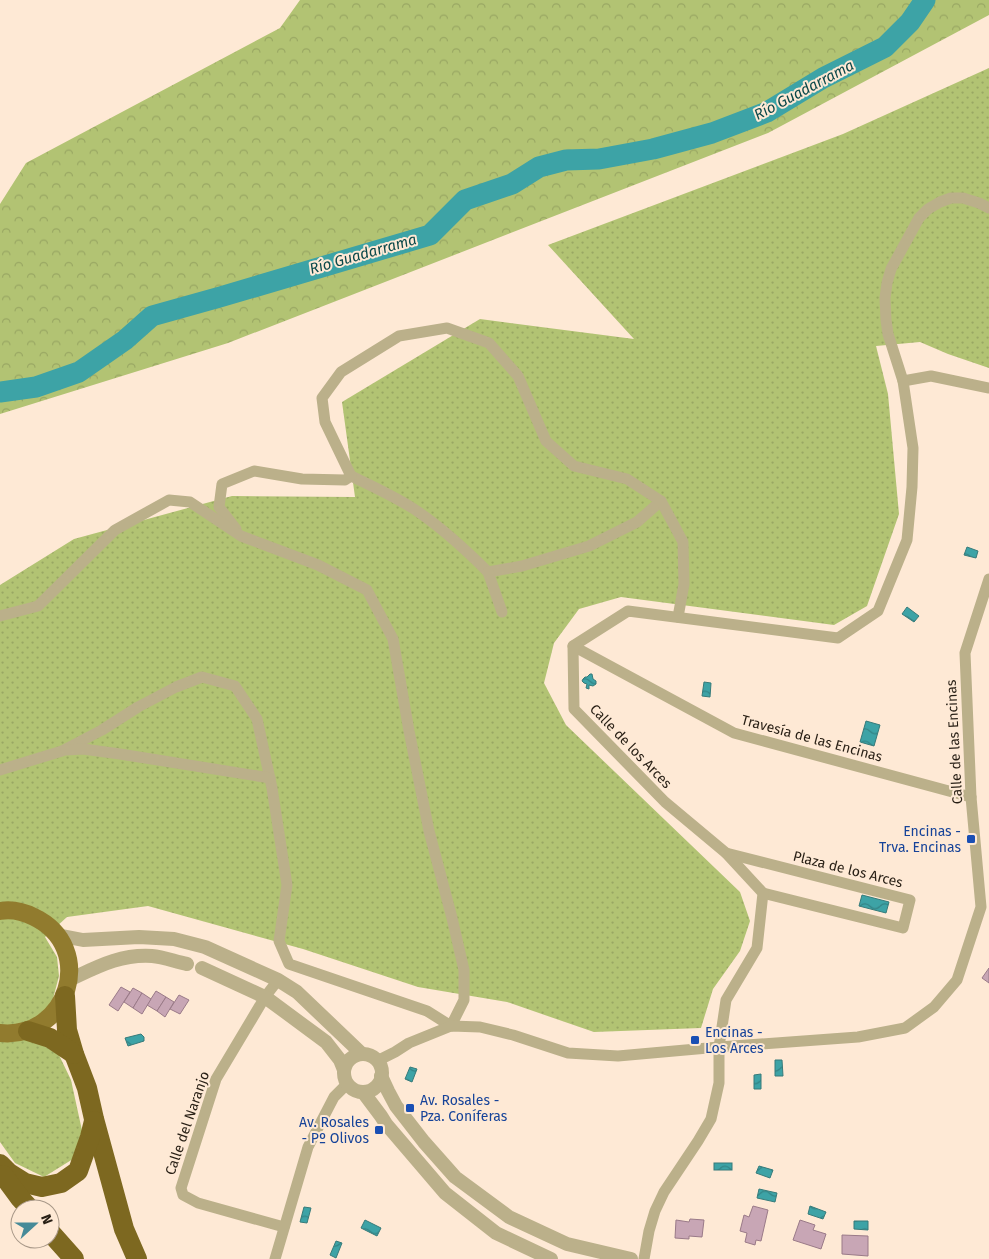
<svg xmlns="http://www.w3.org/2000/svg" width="989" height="1259" viewBox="0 0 989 1259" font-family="'Fira Sans',sans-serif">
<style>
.grass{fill:url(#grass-dots)}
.forest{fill:url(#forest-crowns)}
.water{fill:url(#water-waves);stroke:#367b7a}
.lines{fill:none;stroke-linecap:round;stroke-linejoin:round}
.river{stroke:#3da3a6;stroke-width:21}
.building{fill:#c8a6b5;stroke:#9a7a88}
.minor{stroke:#bbb08a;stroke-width:11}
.tertiary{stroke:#bbb08a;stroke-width:14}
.primary{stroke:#917b2e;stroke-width:18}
.motorway{stroke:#7d6820;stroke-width:20}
.transit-dot{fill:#1a4fb4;stroke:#fee9d5;stroke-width:2}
.labels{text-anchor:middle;stroke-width:4;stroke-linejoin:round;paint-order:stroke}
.street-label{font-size:14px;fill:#271e14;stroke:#fee9d5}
.transit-label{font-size:14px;fill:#164399;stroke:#fee9d5;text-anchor:end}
.water-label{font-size:15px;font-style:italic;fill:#0a484a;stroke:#fee9d5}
</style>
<defs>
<pattern id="grass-dots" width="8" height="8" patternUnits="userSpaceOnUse" patternTransform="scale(1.25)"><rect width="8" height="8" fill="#b2c373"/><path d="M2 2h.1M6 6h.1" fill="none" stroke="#99a763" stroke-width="1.8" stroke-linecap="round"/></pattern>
<pattern id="forest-crowns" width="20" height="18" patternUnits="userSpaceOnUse" patternTransform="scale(1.25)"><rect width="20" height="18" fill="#b2c373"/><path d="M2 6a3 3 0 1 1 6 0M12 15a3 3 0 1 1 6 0" fill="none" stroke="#99a763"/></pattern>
<pattern id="water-waves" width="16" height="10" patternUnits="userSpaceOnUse" patternTransform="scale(1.25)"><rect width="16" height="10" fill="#3da3a6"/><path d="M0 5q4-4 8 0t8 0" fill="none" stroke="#338486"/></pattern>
</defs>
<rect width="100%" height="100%" fill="#fee9d5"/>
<polygon class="grass" points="989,68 989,368 948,354 920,342 876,346 888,394 899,514 867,606 834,625 621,597 579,609 554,643 544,683 566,725 740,892 750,921 740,951 713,989 701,1028 594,1032 507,1002 418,987 303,949 148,906 67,917 45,937 57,957 59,976 41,1044 59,1055 71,1080 83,1135 73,1159 44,1177 15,1163 0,1142 0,585 74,539 232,496 355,497 342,402 480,319 634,339 548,245 843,134"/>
<polygon class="forest" points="300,0 989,0 989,15 768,133 228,343 0,414 0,204 26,163 280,28"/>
<g class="water">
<polygon points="967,547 978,551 976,558 964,555"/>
<polygon points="907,607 919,616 914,622 902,614"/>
<polygon points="590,674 592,674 593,679 596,681 596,684 593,686 589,685 589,689 586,688 587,684 584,683 582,681 583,679 585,677 587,677"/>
<polygon points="704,682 711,683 710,697 702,696"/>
<polygon points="866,721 880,725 874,746 860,742"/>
<polygon points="862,895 889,902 886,913 859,906"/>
<polygon points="141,1034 144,1037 144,1041 128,1046 125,1038"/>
<polygon points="775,1060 782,1060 783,1076 775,1076"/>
<polygon points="410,1067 417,1069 412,1082 405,1079"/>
<polygon points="761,1074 761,1089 754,1089 754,1075"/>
<rect x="714" y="1163" width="18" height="7"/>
<polygon points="759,1166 773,1170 770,1178 756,1173"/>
<polygon points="759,1189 777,1193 775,1202 757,1198"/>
<polygon points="810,1206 826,1212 823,1219 808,1214"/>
<polygon points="304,1207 311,1208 307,1223 300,1222"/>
<polygon points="365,1220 381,1228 377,1236 361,1228"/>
<polygon points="854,1221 868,1221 868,1230 854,1229"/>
<polygon points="336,1241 342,1243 336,1258 330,1255"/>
</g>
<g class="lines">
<polyline class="river" points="0,392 36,387 79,372 125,340 152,316 220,297 430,235 465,200 512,184 539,167 566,160 599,159 653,149 712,133 767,112 823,78 885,47 910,22 925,0"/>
</g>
<g class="building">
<polygon points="989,968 989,983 982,978"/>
<polygon points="121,987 130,992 118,1011 109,1005"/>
<polygon points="133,988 142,993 133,1008 124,1002"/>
<polygon points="156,991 166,997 157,1011 147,1005"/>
<polygon points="142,993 151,999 142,1014 133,1008"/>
<polygon points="179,995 189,1000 180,1014 170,1009"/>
<polygon points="166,997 174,1002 165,1017 157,1011"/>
<polygon points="753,1206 768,1210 761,1241 756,1240 755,1245 745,1242 747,1233 740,1231 744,1215 749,1217"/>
<polygon points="690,1219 704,1220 702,1237 689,1236 689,1239 675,1238 676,1220 689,1222"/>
<polygon points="800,1220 815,1225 813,1230 826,1234 821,1249 793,1240"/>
<polygon points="842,1235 868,1236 868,1256 842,1254"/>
</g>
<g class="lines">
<g class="minor">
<polyline points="903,381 931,376 989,388"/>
<path d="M351,476c21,10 43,20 63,33 27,18 51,40 74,63l34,-6 67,-20 48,-24 24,-21"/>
<polyline points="236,529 219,507 222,484 254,471 302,479 345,480 351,476 325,422 322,398 341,372 399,336 447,328 489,343 518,376 546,441 574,466 627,479 661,501 683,542 684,584 678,617"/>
<polyline points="488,572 502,612"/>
<polyline points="0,616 38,606 115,530 169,500 190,502 241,536 318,565 367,590 393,639 409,731 429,831 452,918 464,970 464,1000 451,1026 427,1011 289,964 279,941 287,885 272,788 257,719 235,686 202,677 176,687 138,707 102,730 62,751 0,770"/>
<polyline points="573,646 734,733 971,797"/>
<polyline points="66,750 83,749 120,754 270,778"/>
<polyline points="726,853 910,900 903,928 763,893"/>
<polyline points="278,980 265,997 216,1079 181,1188 183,1195 198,1203 284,1227"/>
<polyline points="377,1061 395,1052 409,1043 451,1026 480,1027 513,1035 568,1053 618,1056 719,1047 858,1037 905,1028 934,1007 957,980 981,907 971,797 965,653 989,579"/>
<polyline points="275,1259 308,1147 334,1097 347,1084"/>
<polyline points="644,1259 649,1231 655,1211 664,1192 698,1141 711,1119 719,1083 719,1047 726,1000 757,948 763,893 726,853 665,802 574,709 573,646 628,611 838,638 878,611 907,540 912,487 913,448 903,381 888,334 886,320 885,298 887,283 891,269 919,218 928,209 940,202 951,198 963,198 979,203 989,208"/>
</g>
<g class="tertiary">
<polyline points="57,935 83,940 139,937 174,939 205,947 278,980 297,992 362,1054"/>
<polyline points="202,968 265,997 326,1042 340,1060 344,1070"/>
<path d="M69,980c28,-13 51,-26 83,-24 12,1 24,6 35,8"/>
<circle cx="363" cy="1073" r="19"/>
<polyline points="381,1076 388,1091 396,1106 424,1142 455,1177 509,1217 567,1244 631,1259"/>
<polyline points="363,1092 381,1116 386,1124 445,1193 496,1233 551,1259"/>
</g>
<path class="primary" d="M0,911c11,-2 24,1 34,6 63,30 35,123 -34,116"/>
<g class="motorway">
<polyline points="65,996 67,1030 74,1054 87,1088 94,1119 124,1229 137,1259"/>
<polyline points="28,1031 50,1038 74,1054"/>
<polyline points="0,1164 9,1173 25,1183 42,1187 61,1183 78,1171 90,1137 94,1121"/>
<polyline points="3,1175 20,1198 30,1209"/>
<polyline points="50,1232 74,1259"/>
</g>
</g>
<g class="transit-dot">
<rect x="966" y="834" width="10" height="10" rx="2.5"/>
<rect x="690" y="1035" width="10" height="10" rx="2.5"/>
<rect x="405" y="1103" width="10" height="10" rx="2.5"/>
<rect x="374" y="1125" width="10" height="10" rx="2.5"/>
</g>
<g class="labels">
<g class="street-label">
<text transform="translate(812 738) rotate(15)" y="5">Travesía de las Encinas</text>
<text transform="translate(954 742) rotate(-93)" y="5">Calle de las Encinas</text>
<text transform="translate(631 746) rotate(46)" y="5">Calle de los Arces</text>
<text transform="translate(848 869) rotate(14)" y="5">Plaza de los Arces</text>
<text transform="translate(187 1123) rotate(-71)" y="5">Calle del Naranjo</text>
</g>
<g class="transit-label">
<text x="961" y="836">Encinas -<tspan x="961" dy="16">Trva. Encinas</tspan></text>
<text x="705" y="1037" text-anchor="start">Encinas -<tspan x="705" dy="16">Los Arces</tspan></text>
<text x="420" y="1105" text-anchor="start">Av. Rosales -<tspan x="420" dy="16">Pza. Coníferas</tspan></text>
<text x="369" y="1127">Av. Rosales<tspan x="369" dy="16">- Pº Olivos</tspan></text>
</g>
<g class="water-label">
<text transform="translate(804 90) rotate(-28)" y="5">Río Guadarrama</text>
<text transform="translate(363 254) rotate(-16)" y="5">Río Guadarrama</text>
</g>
</g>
<g transform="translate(35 1224) rotate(69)"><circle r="24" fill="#fee9d5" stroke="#a89888"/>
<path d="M0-4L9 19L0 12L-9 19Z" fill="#468a98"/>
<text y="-8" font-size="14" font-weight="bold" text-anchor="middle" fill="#271e14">N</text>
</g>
</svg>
